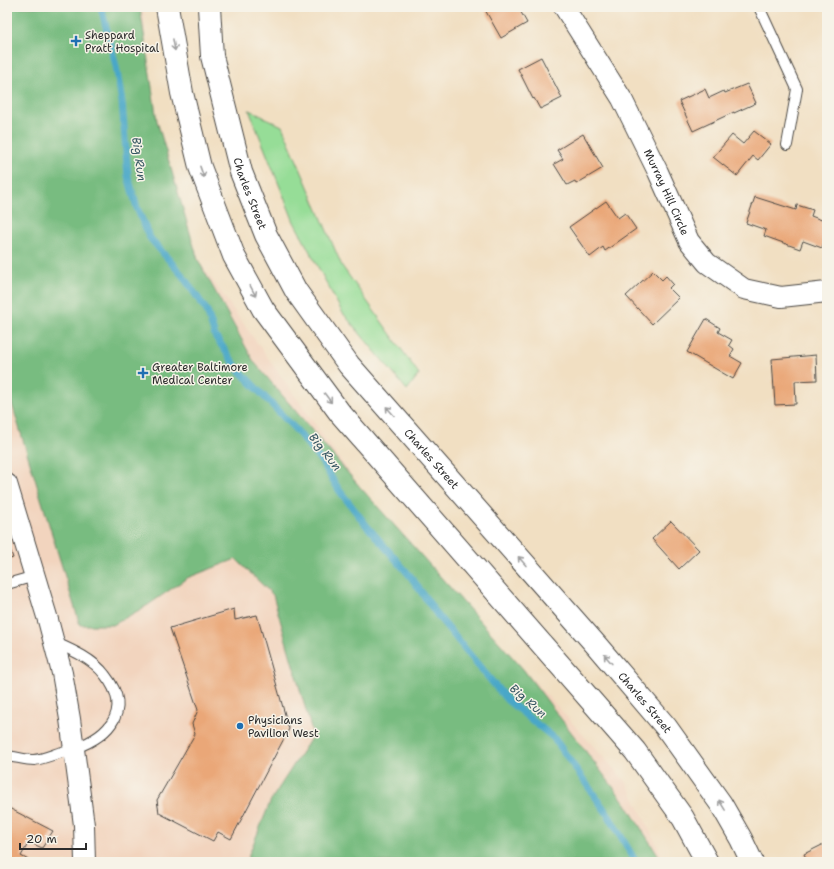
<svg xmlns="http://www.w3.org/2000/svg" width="834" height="869" viewBox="0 0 834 869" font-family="'Shantell Sans',sans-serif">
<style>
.built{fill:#f2d4be}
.green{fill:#96dd97;stroke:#608461}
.forest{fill:#78bc80;stroke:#527456}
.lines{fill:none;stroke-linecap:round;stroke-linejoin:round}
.stream{stroke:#4aa7c8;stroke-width:7}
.building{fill:#eaa778}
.lane-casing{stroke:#494642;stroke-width:12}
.street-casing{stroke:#494642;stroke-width:22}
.primary-casing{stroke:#494642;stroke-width:24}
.lane{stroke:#fff;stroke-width:10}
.street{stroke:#fff;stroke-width:20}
.primary{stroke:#fff;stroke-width:22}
.oneway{stroke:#a0a0a0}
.poi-dot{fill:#1f6fb2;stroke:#f7f3e8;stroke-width:1.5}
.labels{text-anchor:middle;stroke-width:3;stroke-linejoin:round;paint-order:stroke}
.poi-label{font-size:11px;fill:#2b2b2b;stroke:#f7f3e8;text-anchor:start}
.street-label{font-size:11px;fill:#2b2b2b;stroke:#f7f3e8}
.water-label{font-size:12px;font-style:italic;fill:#365662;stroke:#f7f3e8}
</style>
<rect width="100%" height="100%" fill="#f7f3e8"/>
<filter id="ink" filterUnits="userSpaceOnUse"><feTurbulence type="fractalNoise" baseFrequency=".025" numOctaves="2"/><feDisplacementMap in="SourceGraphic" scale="8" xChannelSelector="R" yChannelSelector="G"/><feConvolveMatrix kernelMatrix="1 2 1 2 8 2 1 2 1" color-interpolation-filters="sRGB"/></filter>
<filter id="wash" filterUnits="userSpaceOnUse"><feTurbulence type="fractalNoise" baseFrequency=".012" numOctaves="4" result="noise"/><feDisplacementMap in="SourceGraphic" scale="16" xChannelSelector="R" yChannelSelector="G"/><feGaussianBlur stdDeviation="0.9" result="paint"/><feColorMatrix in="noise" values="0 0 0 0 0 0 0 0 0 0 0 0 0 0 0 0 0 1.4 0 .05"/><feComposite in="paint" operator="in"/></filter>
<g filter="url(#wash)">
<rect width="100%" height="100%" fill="#f1dfc2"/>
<polygon class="built" points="7,7 144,7 148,86 198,260 360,487 523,669 627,783 665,862 7,862"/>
<polygon class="green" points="249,110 282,126 342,266 419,374 407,390 342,312 294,222"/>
<polygon class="forest" points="7,7 140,7 157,121 198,260 254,362 360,487 523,669 626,804 662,862 246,862 271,800 313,735 273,595 236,559 187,578 148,605 113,625 80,625 7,388"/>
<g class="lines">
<polyline class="stream" points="101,7 116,66 122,102 128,176 137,208 150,238 182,275 207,311 215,336 238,369 297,431 322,462 339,490 366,525 411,577 438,616 507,700 554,738 609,816 636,862"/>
</g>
<g id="blocks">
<g class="building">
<polygon points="486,7 518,7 527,23 501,38 484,8"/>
<polygon points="541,57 562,98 540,109 534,98 533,99 518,69"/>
<polygon points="747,84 756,103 734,113 734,112 693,131 679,101 705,89 709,98 724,91 725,93"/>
<polygon points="754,131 771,144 758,160 753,156 737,176 713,157 732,135 743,144"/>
<polygon points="583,134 603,168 576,184 575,181 567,185 554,164 563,159 557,150"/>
<polygon points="755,197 796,210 797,205 813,210 811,216 827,222 827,233 822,248 803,241 800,249 764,236 766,230 746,223"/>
<polygon points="606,201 618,218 625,213 636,229 605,251 603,247 590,257 569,227"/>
<polygon points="653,271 662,280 666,276 673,284 669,288 679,298 652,324 626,296"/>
<polygon points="706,319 720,328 718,332 732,340 729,345 734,349 730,356 742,363 733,379 687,352"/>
<polygon points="816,355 817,380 795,381 796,404 775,405 772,359"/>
<polygon points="671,521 699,550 679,569 652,539"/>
<polygon points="7,540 13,558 7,560"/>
<polygon points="234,609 235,620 257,615 289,729 231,839 218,832 213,841 159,813 157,800 195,734 192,724 198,710 170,628"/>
<polygon points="7,807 53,831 42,848 29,842 21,856 32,862 7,862"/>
<polygon points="826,843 827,862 808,862 804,854"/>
</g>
</g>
</g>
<g filter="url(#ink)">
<use href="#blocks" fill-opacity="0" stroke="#494642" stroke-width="1"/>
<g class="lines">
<defs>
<g id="lane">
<polyline points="759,7 797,89 787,145"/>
<polyline points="7,584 35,576"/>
<path d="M7,756c9,1 19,4 27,4 9,-1 23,-7 32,-9 38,-11 70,-37 39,-76 -12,-16 -33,-25 -51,-33"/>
</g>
<g id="street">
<path id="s1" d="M564,7l58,92 36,73 31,69 18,22 37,26 37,8 46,-5"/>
<polyline points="7,484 48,620 62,673 70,719 84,825 85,862"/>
</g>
<g id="primary">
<polyline points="167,7 182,93 200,167 234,256 263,309 340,413 635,751 683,818 707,862"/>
<path id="s2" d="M209,7l3,49 29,116 25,63 30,56 53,74 248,281 69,81 55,77 20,35 11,23"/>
</g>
</defs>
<use href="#lane" class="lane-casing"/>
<use href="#street" class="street-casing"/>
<use href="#primary" class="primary-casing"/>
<use href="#lane" class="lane"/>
<use href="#street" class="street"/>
<use href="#primary" class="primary"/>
</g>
<defs><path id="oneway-shaft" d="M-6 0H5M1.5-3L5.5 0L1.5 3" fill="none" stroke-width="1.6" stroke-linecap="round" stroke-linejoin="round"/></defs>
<g class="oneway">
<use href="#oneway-shaft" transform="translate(174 45) rotate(80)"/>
<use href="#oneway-shaft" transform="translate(202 172) rotate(70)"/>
<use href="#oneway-shaft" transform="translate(253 291) rotate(62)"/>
<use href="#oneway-shaft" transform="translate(328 398) rotate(53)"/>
<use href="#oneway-shaft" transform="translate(390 411) rotate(-132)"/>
<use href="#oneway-shaft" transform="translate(522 561) rotate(-131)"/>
<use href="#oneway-shaft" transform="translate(608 659) rotate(-130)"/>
<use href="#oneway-shaft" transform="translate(722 805) rotate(-122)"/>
</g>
</g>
<g class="poi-dot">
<path d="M74 35h4v4h4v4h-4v4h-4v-4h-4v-4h4z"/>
<path d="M141 367h4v4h4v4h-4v4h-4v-4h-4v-4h4z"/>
<circle cx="240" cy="726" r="4"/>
</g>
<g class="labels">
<g class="poi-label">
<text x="85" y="39">Sheppard<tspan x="85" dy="13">Pratt Hospital</tspan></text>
<text x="152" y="371">Greater Baltimore<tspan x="152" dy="13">Medical Center</tspan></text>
<text x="248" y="724">Physicians<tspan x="248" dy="13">Pavilion West</tspan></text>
</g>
<g class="street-label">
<text dy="4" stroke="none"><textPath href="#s1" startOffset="212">Murray Hill Circle</textPath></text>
<text dy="4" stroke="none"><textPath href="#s2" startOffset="192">Charles Street</textPath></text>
<text dy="4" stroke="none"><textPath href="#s2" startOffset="516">Charles Street</textPath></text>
<text dy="4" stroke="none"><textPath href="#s2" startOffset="840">Charles Street</textPath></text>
</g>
<g class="water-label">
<text transform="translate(139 159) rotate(82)" y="4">Big Run</text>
<text transform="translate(325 452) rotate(52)" y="4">Big Run</text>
<text transform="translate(528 701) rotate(41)" y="4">Big Run</text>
</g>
</g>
<rect width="834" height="869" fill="none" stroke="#f7f3e8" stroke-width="24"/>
<path d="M20 843v6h66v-6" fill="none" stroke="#2b2b2b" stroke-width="2"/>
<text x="26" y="843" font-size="12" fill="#2b2b2b" stroke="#f7f3e8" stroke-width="3" paint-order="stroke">20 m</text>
</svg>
